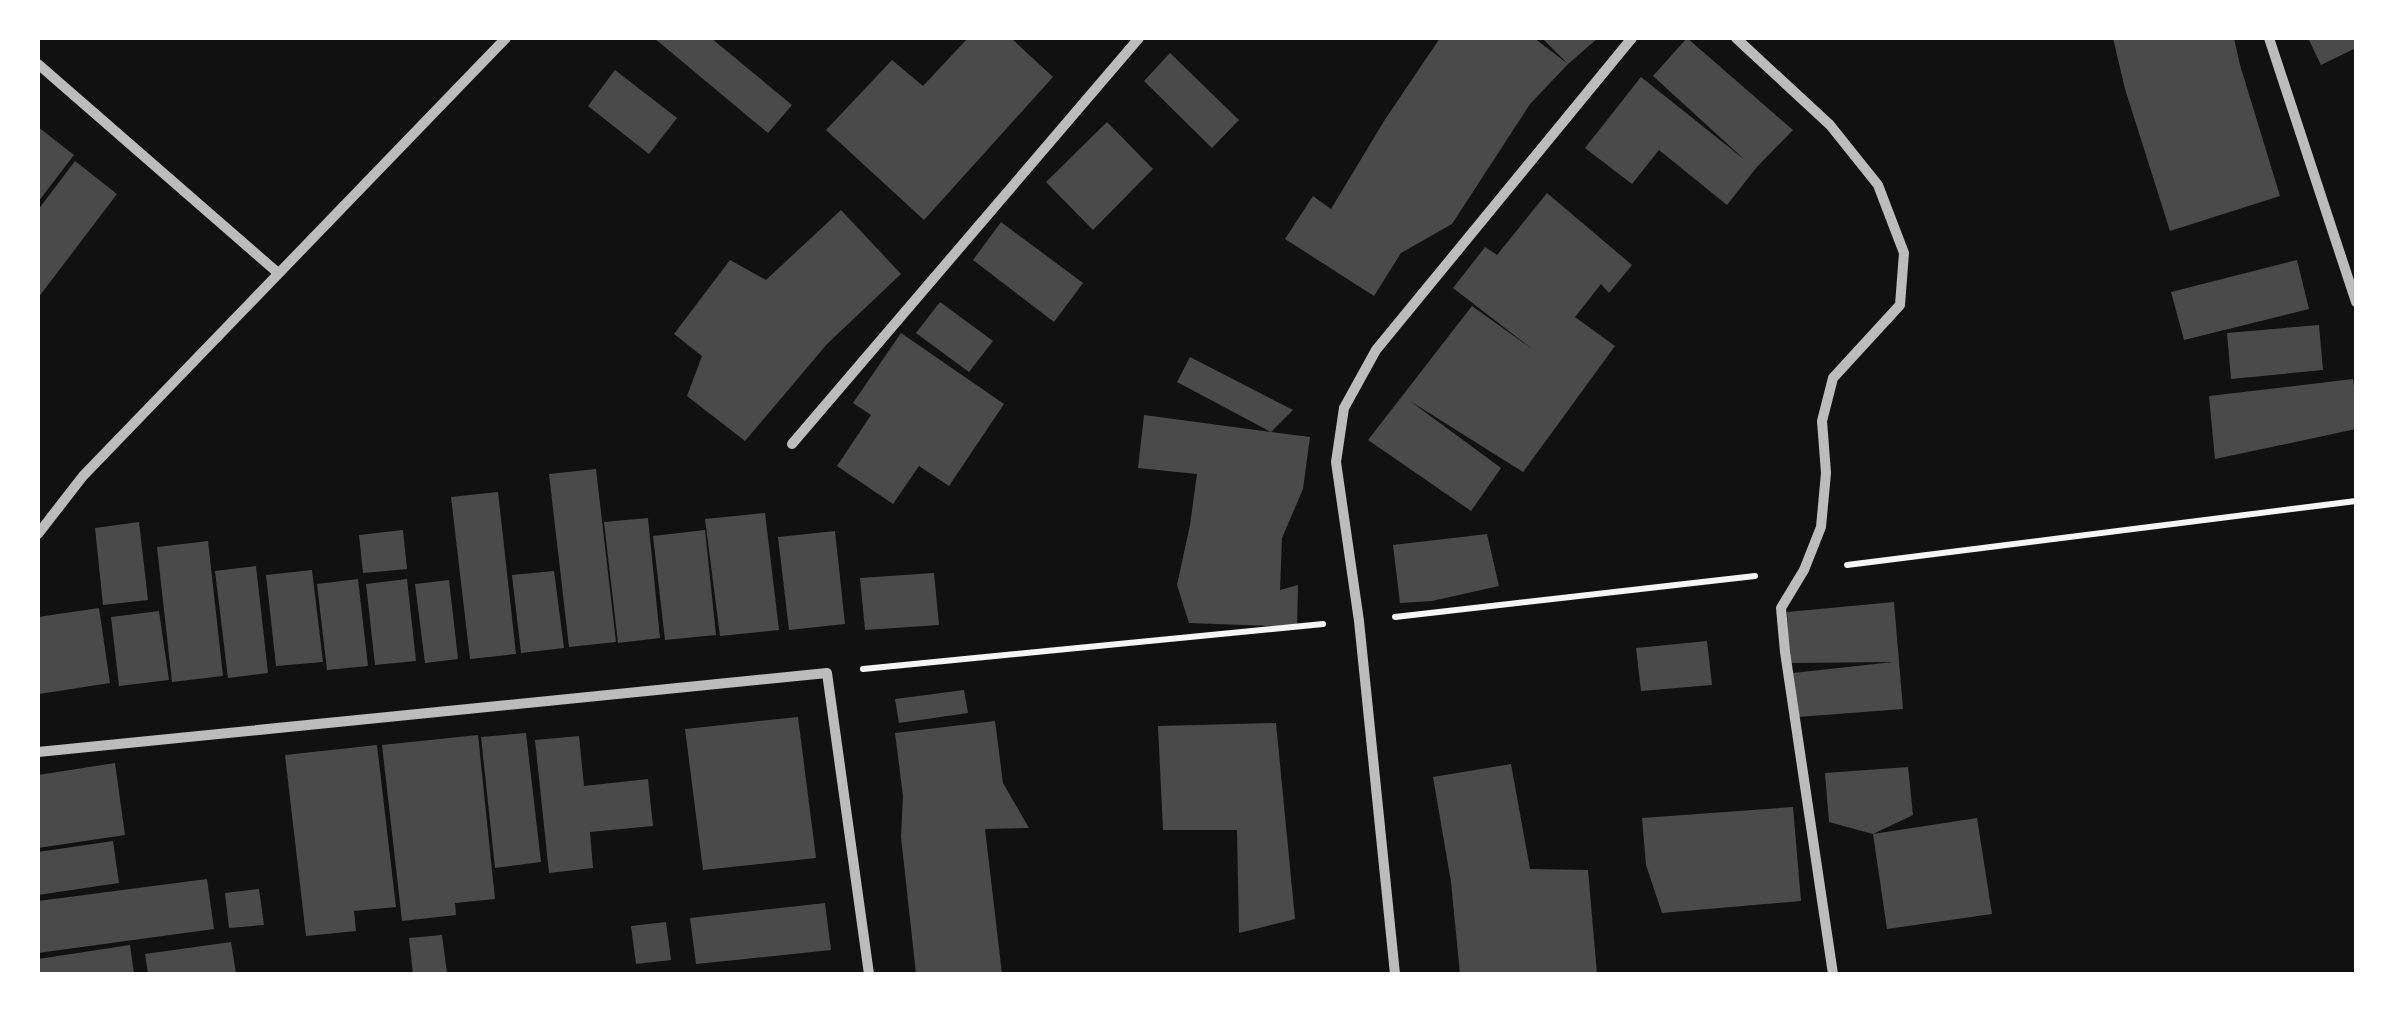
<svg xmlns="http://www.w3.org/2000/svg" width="2394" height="1012" viewBox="0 0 2394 1012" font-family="Lato,sans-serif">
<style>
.building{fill:#4a4a4a}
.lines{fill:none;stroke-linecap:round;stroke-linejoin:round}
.path{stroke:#f5f5f5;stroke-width:6}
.minor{stroke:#bcbcbc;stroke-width:10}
</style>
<rect width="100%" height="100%" fill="#111"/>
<g class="building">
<polygon points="654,38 711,38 792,105 768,133"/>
<polygon points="968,38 1011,38 1053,77 924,220 826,130 892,60 923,86"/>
<polygon points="1440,38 1534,38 1568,64 1542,38 1598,38 1568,64 1530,104 1452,224 1401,253 1374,296 1285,239 1313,196 1331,209 1384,121"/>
<polygon points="1687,38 1793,130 1756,168 1727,205 1659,150 1632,184 1585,148 1641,77 1745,160 1653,76"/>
<polygon points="2113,38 2234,38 2240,65 2280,196 2170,231 2125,89"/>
<polygon points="2308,38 2356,38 2356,48 2321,65"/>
<polygon points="1170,53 1239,120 1212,148 1144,81"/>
<polygon points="615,70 677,118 649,154 588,106"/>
<polygon points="1107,122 1153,169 1093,230 1046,182"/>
<polygon points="38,127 74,155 38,202"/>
<polygon points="75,161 117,194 38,298 38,210"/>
<polygon points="1547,193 1632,265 1609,293 1601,284 1575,317 1615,346 1523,472 1410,401 1501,468 1471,511 1368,440 1472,306 1532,349 1453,288 1485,247 1497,255"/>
<polygon points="841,210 901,274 827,344 745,441 687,396 702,356 674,334 730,260 766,280"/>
<polygon points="1001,222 1083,283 1054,322 973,260"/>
<polygon points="2297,260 2309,309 2184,340 2171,292"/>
<polygon points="940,302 993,341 969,372 916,333"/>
<polygon points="2319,325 2323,370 2231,379 2227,333"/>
<polygon points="901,333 1004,404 949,486 919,466 893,504 837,466 871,415 853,403"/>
<polygon points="1190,357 1293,410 1271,432 1310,437 1303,489 1282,538 1280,590 1298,585 1297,627 1189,623 1177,585 1190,525 1197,474 1138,468 1144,415 1271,432 1177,382"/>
<polygon points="2353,379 2356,401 2356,429 2215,459 2209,396"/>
<polygon points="596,469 616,642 569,647 549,474"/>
<polygon points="498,492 516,654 470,659 451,497"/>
<polygon points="765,513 779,630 720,636 705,519"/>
<polygon points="648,518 660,638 618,643 604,522"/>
<polygon points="139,522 148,600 103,605 95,528"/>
<polygon points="403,530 407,569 363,573 359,535"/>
<polygon points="705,530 716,635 665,640 653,536"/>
<polygon points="835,531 845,624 789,630 778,537"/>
<polygon points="1487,534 1499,586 1432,601 1400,603 1393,545"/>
<polygon points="208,541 223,676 172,682 157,547"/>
<polygon points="256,566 268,673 228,678 215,571"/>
<polygon points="312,570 323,662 276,666 266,575"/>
<polygon points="554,571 564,648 521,653 512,575"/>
<polygon points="934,573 939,625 865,630 860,578"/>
<polygon points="358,579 368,666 327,670 317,584"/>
<polygon points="407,579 416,661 375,665 366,584"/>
<polygon points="449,580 458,659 425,663 415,584"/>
<polygon points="1894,602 1903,709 1798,717 1793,673 1893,662 1789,663 1787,612"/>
<polygon points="99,608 110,683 39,694 38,617"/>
<polygon points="159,611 169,680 119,686 111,617"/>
<polygon points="1707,641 1712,685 1641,691 1636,648"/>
<polygon points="964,690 968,713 899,723 895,699"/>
<polygon points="798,717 816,858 703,870 685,729"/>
<polygon points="995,721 1003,783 1029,828 985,829 1002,974 916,974 901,837 903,796 895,733"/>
<polygon points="1276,723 1295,919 1239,933 1237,830 1163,830 1158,726"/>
<polygon points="526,733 541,862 495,868 481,737"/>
<polygon points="478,735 495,899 455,903 456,915 402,921 382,745"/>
<polygon points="579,736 584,786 648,779 653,826 590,832 593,868 549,873 535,740"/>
<polygon points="377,745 396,907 354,911 356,931 306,936 285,755"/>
<polygon points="115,763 125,835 38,848 38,775"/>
<polygon points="1511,764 1530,869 1588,870 1597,974 1460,974 1451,882 1433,777"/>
<polygon points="1908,767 1913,815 1873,834 1829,822 1825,773"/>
<polygon points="1793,807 1801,901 1662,913 1646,865 1642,818"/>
<polygon points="1977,818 1992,914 1887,929 1873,834"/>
<polygon points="113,841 119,883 38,895 38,852"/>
<polygon points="207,879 214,929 38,953 38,901"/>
<polygon points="259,889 264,925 229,928 225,893"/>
<polygon points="825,903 831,950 696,964 690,918"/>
<polygon points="666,922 671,960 636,964 631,926"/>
<polygon points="442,935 447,973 413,974 409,938"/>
<polygon points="231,942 236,974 148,974 145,954"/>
<polygon points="130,945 134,974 38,974 38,959"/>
</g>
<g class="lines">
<g class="path">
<polyline points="1847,565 2356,501"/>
<polyline points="1395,617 1755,576"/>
<polyline points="863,669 1323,624"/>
</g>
<g class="minor">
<polyline points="1736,38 1830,125 1878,185 1904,253 1900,305 1833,378 1822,421 1826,473 1821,527 1804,570 1781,608 1785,652 1833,974"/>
<polyline points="2269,38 2356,302"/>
<polyline points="38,64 278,273"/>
<polyline points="792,444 1139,38"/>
<polyline points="38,534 83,476 506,38"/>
<polyline points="38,752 827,673 869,974"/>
<polyline points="1395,974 1359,621 1336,462 1344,408 1376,350 1632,38"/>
</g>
</g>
<rect width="2394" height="1012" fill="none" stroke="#ffffff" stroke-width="80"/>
</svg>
